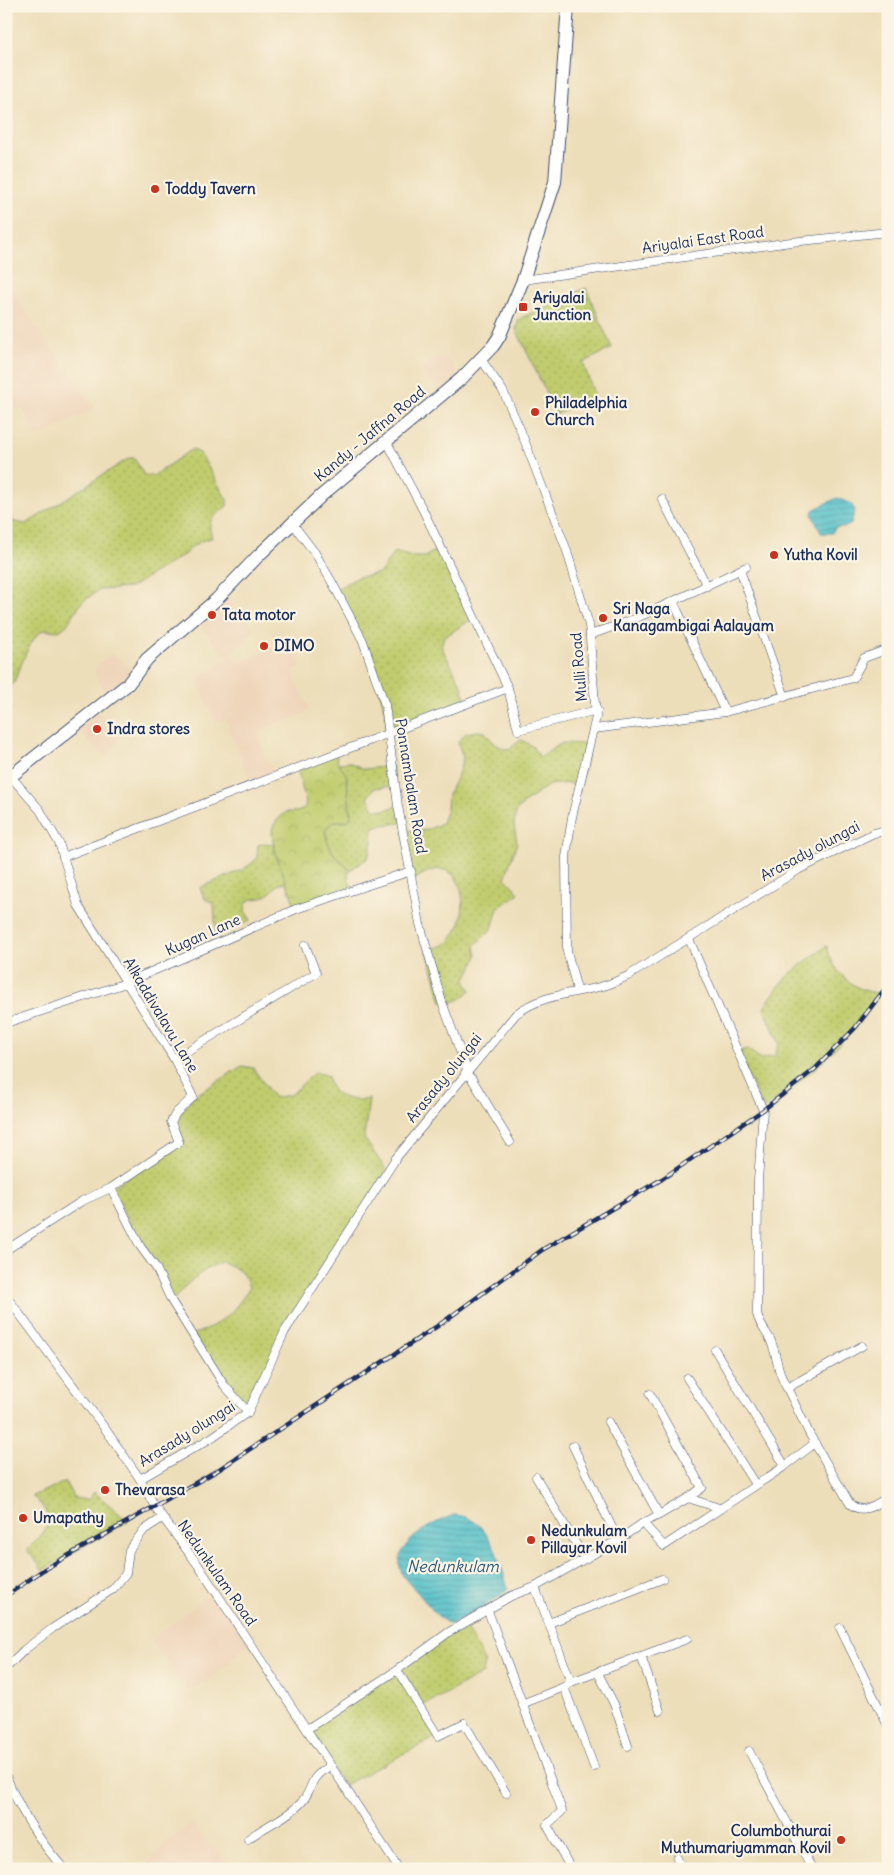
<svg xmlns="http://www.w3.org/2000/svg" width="894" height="1875" viewBox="0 0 894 1875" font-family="Delius,sans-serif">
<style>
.built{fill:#efd6bb}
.grass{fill:url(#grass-dots);stroke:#6e7e66}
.park{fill:url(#park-crowns);stroke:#6e7e66}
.water{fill:url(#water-rules);stroke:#377894}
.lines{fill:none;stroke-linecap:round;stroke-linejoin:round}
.minor-casing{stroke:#3a496c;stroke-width:9}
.highway-casing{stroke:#3a496c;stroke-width:14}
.minor{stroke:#fff;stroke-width:8}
.highway{stroke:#fff;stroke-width:12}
.rail-casing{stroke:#1b2f5e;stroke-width:4.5}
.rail{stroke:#fcf5e5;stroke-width:2.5;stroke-dasharray:8;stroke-linecap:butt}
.poi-dot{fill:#c8321e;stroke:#fcf5e5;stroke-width:2}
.labels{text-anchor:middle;stroke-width:4.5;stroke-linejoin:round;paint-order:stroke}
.poi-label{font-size:15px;font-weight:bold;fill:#1b2f5e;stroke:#fcf5e5;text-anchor:start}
.street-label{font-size:15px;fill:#1b2f5e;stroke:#fcf5e5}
.water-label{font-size:16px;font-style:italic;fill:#2c5a7e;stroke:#fcf5e5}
</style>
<defs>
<pattern id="grass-dots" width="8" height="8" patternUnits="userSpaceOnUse" patternTransform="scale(1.25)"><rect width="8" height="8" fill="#c0cc6d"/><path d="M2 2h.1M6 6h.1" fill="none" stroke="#a4b061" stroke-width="1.8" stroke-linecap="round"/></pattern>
<pattern id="park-crowns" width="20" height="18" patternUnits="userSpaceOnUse" patternTransform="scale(1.25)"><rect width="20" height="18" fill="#c0cc6d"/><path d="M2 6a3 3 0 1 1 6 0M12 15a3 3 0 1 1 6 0" fill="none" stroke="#a4b061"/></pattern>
<pattern id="water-rules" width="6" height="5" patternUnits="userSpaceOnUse" patternTransform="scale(1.25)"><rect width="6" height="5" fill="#53c0c9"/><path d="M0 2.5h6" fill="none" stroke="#449ca6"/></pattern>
</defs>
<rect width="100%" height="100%" fill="#fcf5e5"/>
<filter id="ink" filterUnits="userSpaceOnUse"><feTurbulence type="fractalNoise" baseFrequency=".02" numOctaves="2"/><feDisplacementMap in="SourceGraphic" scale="10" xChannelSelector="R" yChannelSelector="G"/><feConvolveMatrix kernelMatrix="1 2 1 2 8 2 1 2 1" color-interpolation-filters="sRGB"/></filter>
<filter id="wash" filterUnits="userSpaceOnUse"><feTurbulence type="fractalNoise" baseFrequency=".0096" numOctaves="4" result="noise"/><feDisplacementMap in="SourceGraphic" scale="20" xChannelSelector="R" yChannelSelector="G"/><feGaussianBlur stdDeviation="1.12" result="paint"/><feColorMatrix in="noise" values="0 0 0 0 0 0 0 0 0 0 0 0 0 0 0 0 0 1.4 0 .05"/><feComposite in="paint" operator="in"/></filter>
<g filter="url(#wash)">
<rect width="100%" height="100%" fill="#eddeba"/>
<g class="built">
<polygon points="6,284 95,408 37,438 24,410 15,408 6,412 6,391 10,385 6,370"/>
<polygon points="442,356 448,360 462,378 442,395 421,370 431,359"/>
<polygon points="223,593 255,628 247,640 230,656 238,661 246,660 287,639 301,663 301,666 292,672 309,707 308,711 300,715 258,732 264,755 278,776 252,785 225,719 218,722 215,721 196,679 198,676 216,667 229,656 215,646 196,617"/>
<polygon points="111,655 118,656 136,674 110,696 99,682 94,671 99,663"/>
<polygon points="96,711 122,736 106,758 75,727"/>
<polygon points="214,1591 249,1644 209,1681 189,1690 181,1682 151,1640"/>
<polygon points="192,1824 234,1869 142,1869 171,1838"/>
</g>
<g class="grass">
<polygon points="586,288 612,348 583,363 595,396 556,414 516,329 519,319"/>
<path d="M192,449l8,4 27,47v6c-14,12 -21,13 -15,32 -11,2 -20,7 -27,16l-55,34 -31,2 -17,12 -16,24 -7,5 -16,-1c-18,13 -20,37 -31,55l-6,1v-178l8,14 12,2 103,-66h5l10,17 9,1z"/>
<path d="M440,548l34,70 -30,19 -3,9 21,40 5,18 -79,29c-6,-53 -28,-98 -52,-144l22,-12 22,-4 14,-21 19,5h11z"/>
<path d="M478,731l7,1c6,9 14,16 25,18l5,-7 7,-3 10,6 8,11 22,-14 28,1 -10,43 -11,-4 -20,2 -25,18 -8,9 -2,13 3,18 -12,35 14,15 -21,15 -6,21 -17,16 2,12 -12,24 6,9c-9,9 -16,14 -29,12l-16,-55c51,12 51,-116 -13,-66l-10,-50 26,-2 13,-6 5,-15 1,-13 11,-23 4,-14 -5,-16 8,-9z"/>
<path d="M349,762l15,7 28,-3 3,20 -21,2 -6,9 6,12 10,1 14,-4 3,17 -26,3 -3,5 1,10 -5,17 -18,12c-15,-13 -23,-22 -25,-41l9,-8h13l4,-4 -5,-43 -8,-11z"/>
<path d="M265,843l8,1 3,12 12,26c-13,0 -14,10 -24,15 -6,3 -12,0 -18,6l-1,8 6,9 -35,16 -2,-32 -9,-5 -5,-11c14,-8 50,-17 57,-31 1,-3 0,-9 1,-12z"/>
<path d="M827,946c5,26 27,46 53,47l-25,35 -40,41 -52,41 -25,-58 9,-3 14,10 14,-3 4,-13 -15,-35c19,-31 34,-42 63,-62z"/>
<path d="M242,1066l11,2 21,30 18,-4 23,-22 13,4c1,22 24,26 41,23l-5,39 24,35 -103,158 -37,81 -56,-77c29,-11 41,-21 57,-47 -4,-16 -13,-21 -28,-26 -21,9 -36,22 -49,40l-61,-114 67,-45 -7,-21 22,-25z"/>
<path d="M65,1482l9,16 14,2 6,-8 34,29 -85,49 -16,-20c22,-21 31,-32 5,-54z"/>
<path d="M464,1624l21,39 -2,10c-21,11 -40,24 -62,33l17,30 -94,49 -37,-56z"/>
</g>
<path class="park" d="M336,753l2,10 8,11 5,44 -4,3h-13l-9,8c2,19 10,28 25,41l-2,5 4,16 -56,18c-5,-17 -29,-69 -23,-82 2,-6 9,-11 13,-15 9,0 18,1 20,-9l-9,-35z"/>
<g class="water">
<polygon points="837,498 851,504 855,510 851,523 846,527 836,527 832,533 821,533 812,514 813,510"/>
<path d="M454,1515c35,1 45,45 54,73l-9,9 -48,28c-15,-8 -23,-20 -33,-32 -6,-7 -15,-14 -17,-22 -10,-27 32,-49 53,-56z"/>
</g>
</g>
<g filter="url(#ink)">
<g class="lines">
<defs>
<g id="minor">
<polyline points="523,280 791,242 888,232"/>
<polyline points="481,359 503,391 520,429 566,548 589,625 596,717 572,817 566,857 567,951 577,990"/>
<polyline points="387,442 424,512 508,688"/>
<polyline points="662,499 707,586"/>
<polyline points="292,523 315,553 333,584 363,641 385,705 398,806 420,924 442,1002 467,1070"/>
<polyline points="740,570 785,697"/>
<polyline points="673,601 725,712"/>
<polyline points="590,635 637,618 746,567"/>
<polyline points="594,729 725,712 853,678 864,658 888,649"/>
<polyline points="6,771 40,810 59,843 78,905 174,1059 193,1097 176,1113 171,1122 179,1142 111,1188 82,1201 6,1250"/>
<polyline points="63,857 508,688 518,730 597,710"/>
<path d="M689,939l74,171 -5,71 -1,133c2,10 8,16 13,25 8,17 6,32 17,49l75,-42"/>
<polyline points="6,1023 123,984 296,909 411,871"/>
<polyline points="174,1059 316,973 305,945"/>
<polyline points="465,1073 472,1079 510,1142"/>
<polyline points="111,1188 140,1246 156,1268 172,1302 224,1385 248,1412"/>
<polyline points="6,1296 106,1430 140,1479 155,1507 198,1565 399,1869"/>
<polyline points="715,1350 785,1466"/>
<polyline points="687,1378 755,1484"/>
<path d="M787,1388l23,47 40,69c13,11 25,1 38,-7"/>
<polyline points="650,1394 702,1488 688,1498"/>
<polyline points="608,1422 659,1515 643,1523"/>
<polyline points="573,1446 618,1540"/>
<polyline points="536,1477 585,1559"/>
<path d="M140,1479l71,-41 37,-26 37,-81 111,-173 120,-144c26,-20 57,-20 87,-28 9,-2 17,-7 25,-10l170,-106 76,-37 14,-3"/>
<polyline points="659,1515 688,1498 719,1508"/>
<polyline points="488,1611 560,1805 562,1811 547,1825 571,1869"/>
<polyline points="549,1623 662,1579"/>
<polyline points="840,1628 888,1726"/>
<polyline points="641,1656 660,1711"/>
<polyline points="6,1668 24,1650 53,1628 113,1589 126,1573 129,1550 144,1530 162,1518"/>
<polyline points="397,1670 438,1736 464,1723 506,1793"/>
<polyline points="598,1673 614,1704 628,1746"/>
<polyline points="571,1682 687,1639"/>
<polyline points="564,1687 594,1767"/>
<polyline points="522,1704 564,1687 571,1682 535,1587"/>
<polyline points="307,1729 397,1670 449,1632 511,1596 535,1587 618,1540 643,1523 664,1546 785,1466 815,1443"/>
<polyline points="749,1751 812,1869"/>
<path d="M6,1776c14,35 33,65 58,93"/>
<path d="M248,1839c17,-13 38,-21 52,-35 15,-15 6,-26 31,-38"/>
<polyline points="677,1858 682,1869"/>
</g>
<polyline id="highway" points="6,780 128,684 147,659 217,599 259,555 322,495 462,378 493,346 499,337 523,280 555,182 568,6"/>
</defs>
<use href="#minor" class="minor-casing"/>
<use href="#highway" class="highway-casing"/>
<use href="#minor" class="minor"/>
<use href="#highway" class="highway"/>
<defs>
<polyline id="rail" points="6,1596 43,1570 218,1470 439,1325 542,1250 662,1179 763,1110 815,1069 855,1028 888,985"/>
</defs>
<use href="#rail" class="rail-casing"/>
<use href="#rail" class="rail"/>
</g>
</g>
<g class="poi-dot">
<circle cx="155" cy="189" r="5"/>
<rect x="518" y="302" width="10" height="10" rx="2.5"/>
<circle cx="535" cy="412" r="5"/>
<circle cx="774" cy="555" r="5"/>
<circle cx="212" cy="615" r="5"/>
<circle cx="603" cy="618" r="5"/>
<circle cx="264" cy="646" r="5"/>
<circle cx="97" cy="729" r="5"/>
<circle cx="105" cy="1490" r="5"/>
<circle cx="23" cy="1518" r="5"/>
<circle cx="531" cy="1540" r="5"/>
<circle cx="841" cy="1840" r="5"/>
</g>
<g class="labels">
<g class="poi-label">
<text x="165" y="194">Toddy Tavern</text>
<text x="533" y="303">Ariyalai<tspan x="533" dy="17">Junction</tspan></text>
<text x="545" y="408">Philadelphia<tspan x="545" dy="17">Church</tspan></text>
<text x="784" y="560">Yutha Kovil</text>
<text x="613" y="614">Sri Naga<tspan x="613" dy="17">Kanagambigai Aalayam</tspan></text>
<text x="222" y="620">Tata motor</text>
<text x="274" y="651">DIMO</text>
<text x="107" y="734">Indra stores</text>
<text x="115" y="1495">Thevarasa</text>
<text x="33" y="1523">Umapathy</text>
<text x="541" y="1536">Nedunkulam<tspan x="541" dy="17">Pillayar Kovil</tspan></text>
<text x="831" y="1836" text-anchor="end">Columbothurai<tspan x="831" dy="17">Muthumariyamman Kovil</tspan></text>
</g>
<g class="street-label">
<text transform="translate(703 240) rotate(-8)" y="5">Ariyalai East Road</text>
<text transform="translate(370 434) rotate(-40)" y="5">Kandy - Jaffna Road</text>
<text transform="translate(579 667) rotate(-95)" y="5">Mulli Road</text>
<text transform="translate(411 786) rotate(81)" y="5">Ponnambalam Road</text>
<text transform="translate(810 851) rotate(-28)" y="5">Arasady olungai</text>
<text transform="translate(203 935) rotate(-24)" y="5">Kugan Lane</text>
<text transform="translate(161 1015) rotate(59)" y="5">Alkaddivalavu Lane</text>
<text transform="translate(444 1078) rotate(-51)" y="5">Arasady olungai</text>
<text transform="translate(187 1434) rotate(-32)" y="5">Arasady olungai</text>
<text transform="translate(217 1573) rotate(55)" y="5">Nedunkulam Road</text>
</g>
<g class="water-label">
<text x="453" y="1572">Nedunkulam</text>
</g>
</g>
<rect width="894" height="1875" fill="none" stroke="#fcf5e5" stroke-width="25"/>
</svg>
